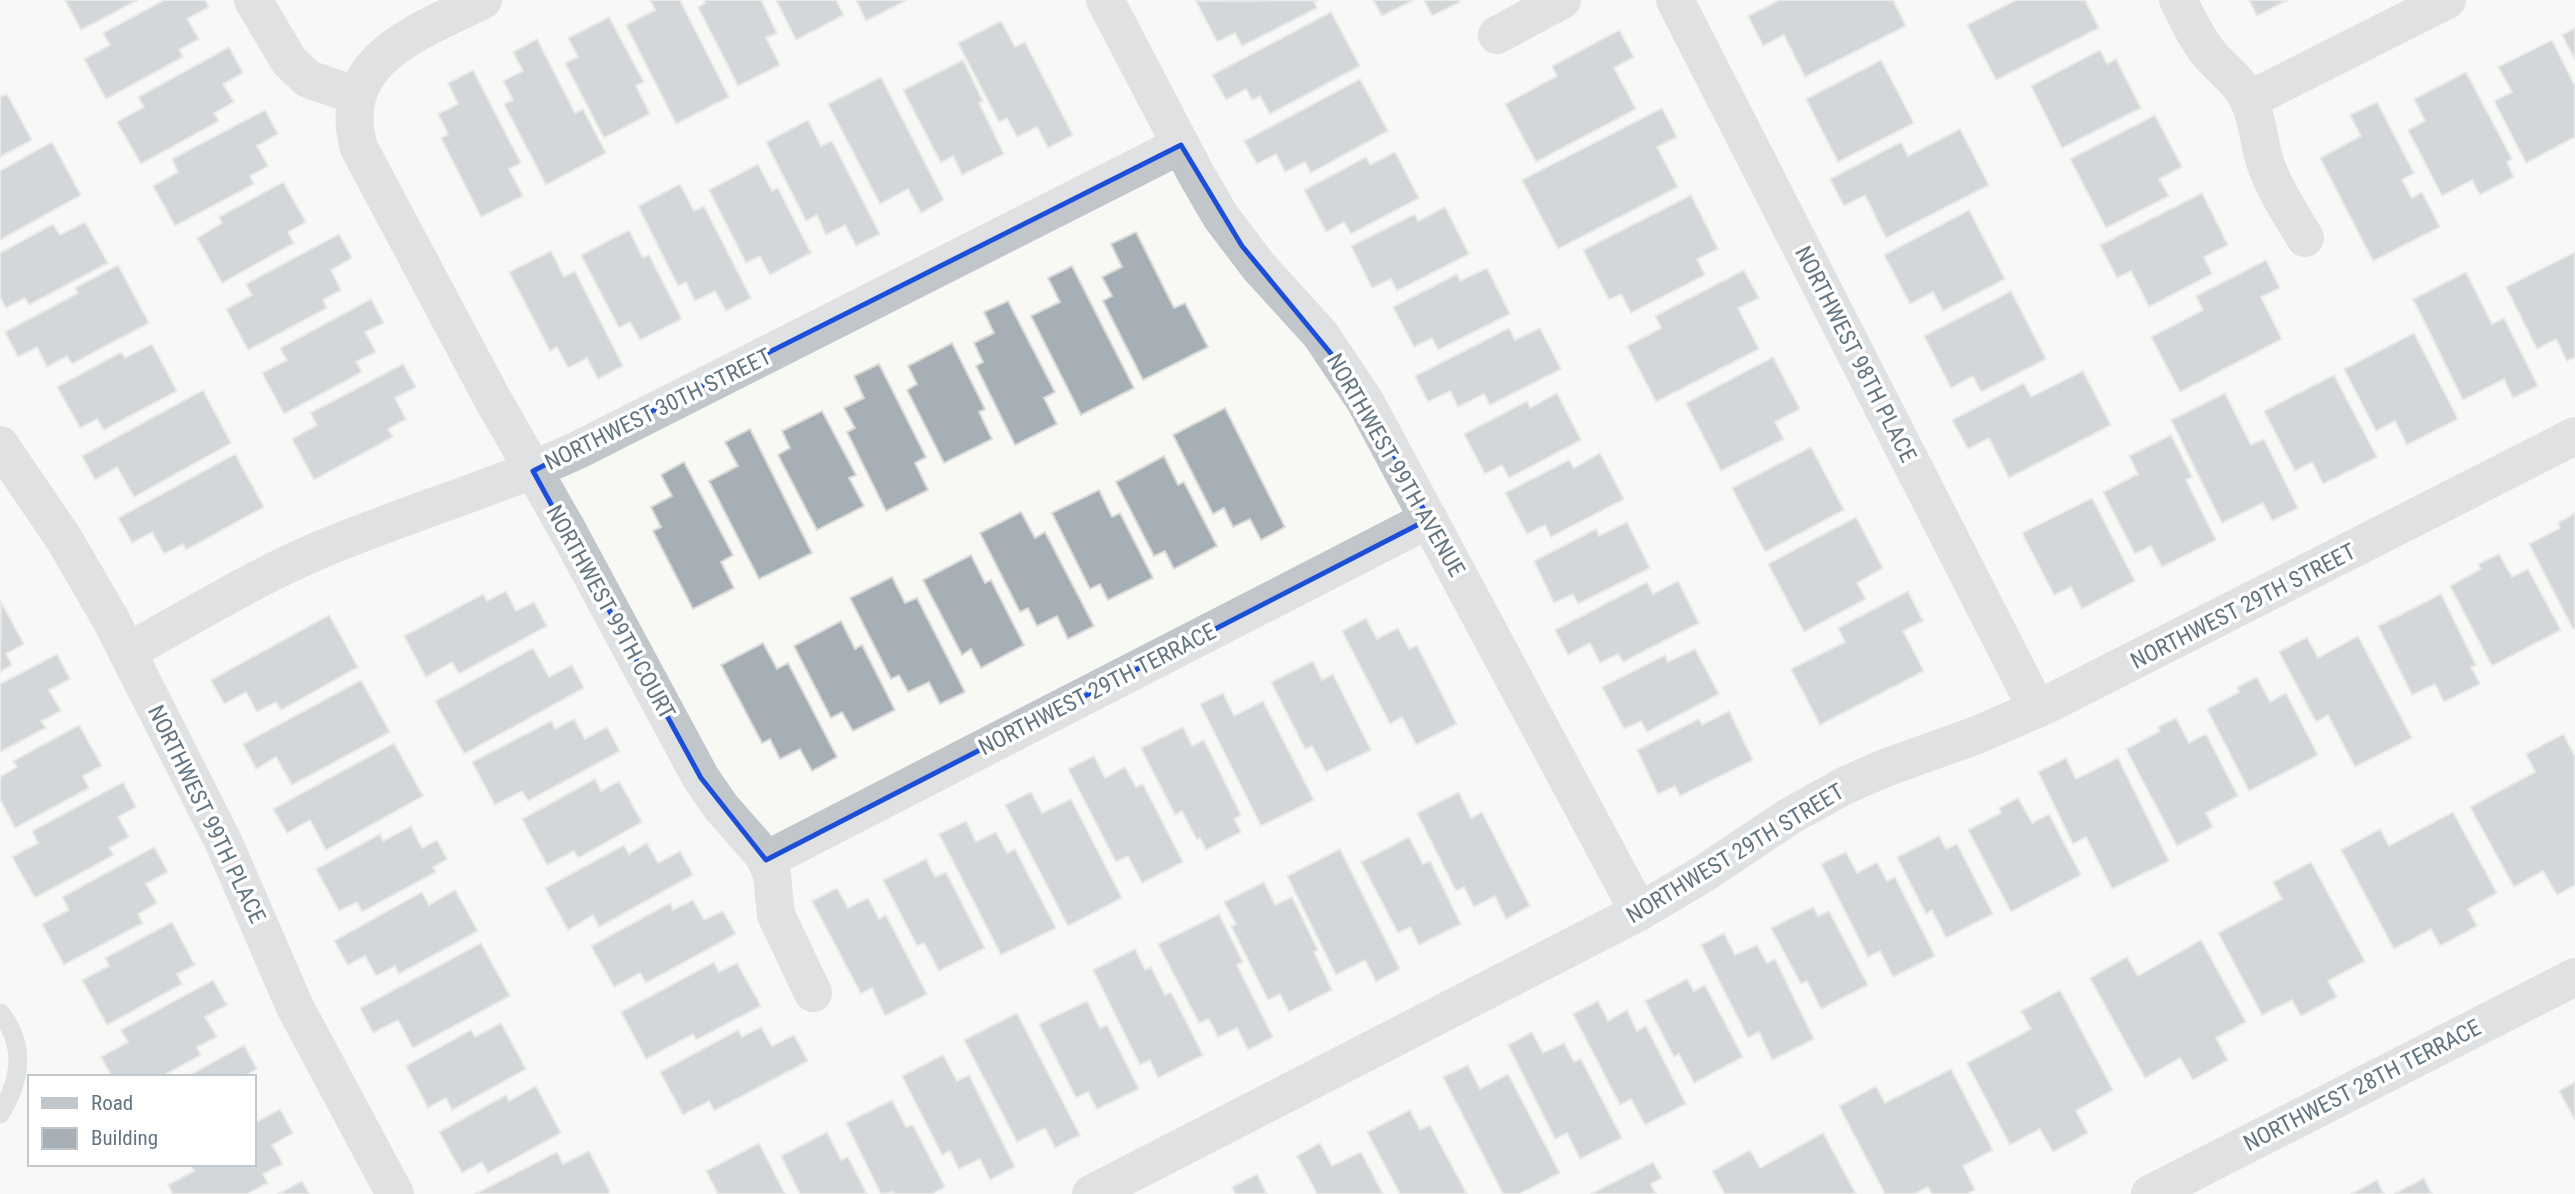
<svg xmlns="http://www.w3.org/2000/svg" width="2575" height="1194" viewBox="0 0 2575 1194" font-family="'Roboto Condensed',sans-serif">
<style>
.building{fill:#a6afb5;stroke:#dadad8;stroke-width:2}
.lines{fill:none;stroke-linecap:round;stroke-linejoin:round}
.lane{stroke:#c1c6ca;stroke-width:19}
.street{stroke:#c1c6ca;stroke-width:38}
.marked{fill:none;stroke:#1d4ed8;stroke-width:5;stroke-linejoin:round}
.labels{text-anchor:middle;stroke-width:7;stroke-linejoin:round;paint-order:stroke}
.street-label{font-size:23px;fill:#637581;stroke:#fff}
</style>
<rect width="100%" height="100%" fill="#f8f8f5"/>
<g class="building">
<polygon points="65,0 138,0 81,30"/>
<polygon points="164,0 205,0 209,7 187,19 199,39 179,50 183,57 106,99 84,59 110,45 103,33"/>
<polygon points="650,0 680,0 729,97 676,124 626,25 655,10"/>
<polygon points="704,0 761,0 777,33 766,38 780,65 738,86 698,7 705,3"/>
<polygon points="776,0 836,0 844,15 796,40"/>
<polygon points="856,0 907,0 866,21"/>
<polygon points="1319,0 1314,2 1317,8 1242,46 1235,33 1217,42 1196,1"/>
<polygon points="1373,0 1414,0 1382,16"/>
<polygon points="1424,0 1459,0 1460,2 1432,16"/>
<polygon points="1780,0 1893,0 1906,26 1805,77 1784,35 1763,46 1748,16"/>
<polygon points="2016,0 2085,0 2099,28 1996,80 1967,25"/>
<polygon points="2249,0 2288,0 2257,16"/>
<polygon points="1331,12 1360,66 1270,114 1260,96 1252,100 1246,89 1226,100 1212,75"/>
<polygon points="609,17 644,82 636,86 650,114 604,138 565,63 578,57 568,38"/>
<polygon points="1001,21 1015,47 1025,42 1073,135 1048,148 1037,127 1017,137 1007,118 999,122 958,43"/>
<polygon points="2575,28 2575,60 2562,35"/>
<polygon points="1619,30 1634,57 1614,68 1636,109 1536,162 1505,104 1557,76 1552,66"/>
<polygon points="537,39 575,113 583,109 606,153 546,185 504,104 513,100 503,81 523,71 513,52"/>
<polygon points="2552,40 2575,86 2575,137 2526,163 2494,101 2512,92 2498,67"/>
<polygon points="229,47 243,73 223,84 234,102 214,113 219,121 141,164 117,122 144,107 138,97"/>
<polygon points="2100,50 2107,64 2116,59 2141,108 2062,148 2031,86"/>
<polygon points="963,60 983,101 979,103 1004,154 962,175 953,156 941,163 903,90"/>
<polygon points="1881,60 1914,123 1838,162 1806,99"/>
<polygon points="473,70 521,163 509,169 523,196 481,217 441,138 448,134 438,114 458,104 448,83"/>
<polygon points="2466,72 2512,159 2507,162 2514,177 2480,195 2472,180 2442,196 2408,130 2425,121 2414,99"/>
<polygon points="881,77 944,200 921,213 908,189 880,204 828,104"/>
<polygon points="1360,79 1388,131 1311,173 1305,162 1285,172 1276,154 1257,164 1244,141"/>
<polygon points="7,94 32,140 0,157 0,97"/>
<polygon points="2377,102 2414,173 2402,180 2412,198 2422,192 2440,227 2373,261 2320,158 2361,136 2350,115"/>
<polygon points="1662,108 1677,137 1657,147 1678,187 1558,249 1522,180"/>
<polygon points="265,110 278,134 257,146 268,166 250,176 254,184 175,226 153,186 178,172 172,159"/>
<polygon points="2155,115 2182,167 2159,179 2169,196 2106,228 2070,159"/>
<polygon points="808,120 821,146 832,141 880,234 856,246 845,225 826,235 817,215 806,221 766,142"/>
<polygon points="1960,129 1989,185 1886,238 1865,195 1844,206 1830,179 1901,142 1908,156"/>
<polygon points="52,142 81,195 0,240 0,171"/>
<polygon points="1395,152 1419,198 1351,234 1344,222 1326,232 1304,190 1366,157 1370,165"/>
<polygon points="758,164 772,191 778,188 811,253 770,275 760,256 746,263 709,190"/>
<polygon points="283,182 306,222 288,232 294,243 222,283 197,238 222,223 219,217"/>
<polygon points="680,184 694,211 704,206 751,298 726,311 715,291 695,301 686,282 678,286 638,206"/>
<polygon points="2202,193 2228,245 2204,257 2212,274 2149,307 2131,271 2117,278 2100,245"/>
<polygon points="1691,195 1718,249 1697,259 1705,275 1631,313 1621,294 1609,300 1583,250"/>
<polygon points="1445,207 1469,254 1397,291 1391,279 1372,288 1351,246 1415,214 1418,221"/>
<polygon points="1969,210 2005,279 1943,311 1933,292 1910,304 1884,255"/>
<polygon points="85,222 108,263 29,305 25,298 6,308 0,297 0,253 53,224 60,235"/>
<polygon points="629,230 643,258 649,255 682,319 640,340 630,322 619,328 581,255"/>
<polygon points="1136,232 1174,308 1185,303 1208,347 1143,380 1103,301 1112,296 1102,277 1122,267 1111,244"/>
<polygon points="339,234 352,258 331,270 341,290 323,300 327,308 248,350 226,309 252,295 246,284"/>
<polygon points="551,251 564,277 575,271 623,366 598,379 587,358 568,368 557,347 550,351 509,272"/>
<polygon points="2575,252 2575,357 2567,361 2556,339 2537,349 2506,287"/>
<polygon points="2266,260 2280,288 2261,297 2282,339 2180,392 2151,337 2203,310 2196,296"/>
<polygon points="118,265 149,323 72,364 67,356 47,367 37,347 18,357 5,332 78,293 75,288"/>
<polygon points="1072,266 1134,388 1081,415 1031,316 1060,302 1048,278"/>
<polygon points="1487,268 1510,314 1438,350 1432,338 1414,347 1393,307 1457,274 1460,281"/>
<polygon points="1744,270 1759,298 1738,308 1759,349 1656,402 1627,346 1661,328 1655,316"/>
<polygon points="2466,272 2492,324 2504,318 2538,386 2513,398 2504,379 2463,400 2413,299"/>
<polygon points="2011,291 2046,359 1981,392 1973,376 1951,388 1924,336"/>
<polygon points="371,299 384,323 365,332 376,352 356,362 362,372 284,414 262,373 287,360 280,348"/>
<polygon points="1008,301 1055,392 1044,398 1057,424 1015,445 976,366 983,362 974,343 994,333 984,312"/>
<polygon points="1509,328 1515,340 1540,328 1561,369 1490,405 1484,394 1458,407 1450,391 1428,402 1415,376"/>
<polygon points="2414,333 2458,419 2407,445 2395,421 2376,431 2344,369"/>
<polygon points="952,343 985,409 979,412 992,439 944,463 907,390 917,384 908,366"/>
<polygon points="152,344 177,391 104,430 97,419 80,428 57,387 121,352 125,358"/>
<polygon points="1773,357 1800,409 1775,422 1784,439 1721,471 1686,403"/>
<polygon points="403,364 416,387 395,398 406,419 388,429 393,437 314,480 292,439 317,425 310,413"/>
<polygon points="879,364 926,457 915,463 928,490 886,511 847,432 855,428 844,408 864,398 854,376"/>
<polygon points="2083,371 2111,425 2009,478 1989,438 1968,449 1952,420 2024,383 2031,397"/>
<polygon points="2334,375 2377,457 2323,484 2312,462 2295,471 2264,411"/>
<polygon points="203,390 231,443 134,497 117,467 95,480 82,456"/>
<polygon points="1557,393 1581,440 1509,478 1502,465 1485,474 1464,434 1527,401 1530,408"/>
<polygon points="2225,393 2251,445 2264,439 2298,508 2272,521 2263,503 2222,523 2171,420"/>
<polygon points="1225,408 1285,527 1261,540 1250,519 1233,527 1224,508 1213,514 1173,435"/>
<polygon points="822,411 856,475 849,478 864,506 817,530 778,455 790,448 782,431"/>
<polygon points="750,429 812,553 759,579 709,481 738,466 725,442"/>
<polygon points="2171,435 2192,477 2186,480 2216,540 2162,567 2151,546 2135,554 2103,492 2138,474 2129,456"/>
<polygon points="1811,447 1844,510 1765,552 1732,488"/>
<polygon points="1600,453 1624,499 1551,537 1545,525 1527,534 1505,493 1569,460 1574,468"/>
<polygon points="235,454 264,507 186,550 183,544 164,554 152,532 132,543 118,518"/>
<polygon points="1164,456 1178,485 1184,482 1217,546 1174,569 1165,551 1154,556 1116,482"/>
<polygon points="684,462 733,555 721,562 734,588 693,609 653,531 661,527 651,507 672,496 661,475"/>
<polygon points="1099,490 1112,517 1120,513 1153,578 1108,600 1100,584 1090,589 1052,513"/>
<polygon points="2092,498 2135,581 2082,609 2071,587 2054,595 2022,533"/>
<polygon points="1021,512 1035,538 1045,532 1094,626 1068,639 1057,616 1037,626 1028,608 1020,612 980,533"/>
<polygon points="2575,513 2575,628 2573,629 2529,544 2560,528 2558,523"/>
<polygon points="1856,517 1883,568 1857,583 1866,599 1804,632 1768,564"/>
<polygon points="1627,522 1650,568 1578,604 1573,594 1554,603 1534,561 1596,529 1599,536"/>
<polygon points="2499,554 2512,577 2528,569 2561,630 2492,666 2450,586 2481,569 2478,564"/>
<polygon points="971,555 985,583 991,580 1024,645 981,668 971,649 962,655 923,580"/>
<polygon points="892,577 905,603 917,598 965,692 940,704 929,682 908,692 899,675 891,679 850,598"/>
<polygon points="1678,581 1699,623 1623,662 1618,654 1600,663 1590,643 1568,655 1555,630 1647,582 1653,594"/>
<polygon points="506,591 516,611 534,602 547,626 459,674 452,662 426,677 404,636 483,594 487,601"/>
<polygon points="1908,591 1923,621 1903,631 1924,671 1820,725 1791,669 1845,642 1838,628"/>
<polygon points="2441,594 2476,665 2471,667 2480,684 2444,702 2435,684 2412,695 2378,626"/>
<polygon points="1,602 24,644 6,654 12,665 0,672"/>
<polygon points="329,615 358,667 281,710 276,702 257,712 246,692 224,704 211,680"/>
<polygon points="1366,618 1377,639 1398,628 1409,649 1417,645 1457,724 1416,745 1402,717 1390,724 1342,631"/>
<polygon points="841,621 855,649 862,645 895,710 853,731 842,712 831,718 794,646"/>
<polygon points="2358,636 2412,738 2355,767 2328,715 2316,722 2279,652 2307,637 2318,658"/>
<polygon points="763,643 777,669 788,663 837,757 812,771 800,749 780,759 770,739 762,743 721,665"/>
<polygon points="533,648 549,677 572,665 584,688 464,754 435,701"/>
<polygon points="1695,649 1719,694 1647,732 1641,721 1624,729 1602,687 1665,655 1668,662"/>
<polygon points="57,654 70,679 49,690 61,711 41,721 46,728 0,752 0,684"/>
<polygon points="1313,661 1322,680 1333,674 1371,750 1326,772 1312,746 1305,749 1271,682"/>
<polygon points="2257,677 2270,702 2286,693 2318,755 2249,791 2207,709 2239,692 2237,687"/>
<polygon points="361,680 390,732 292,785 276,757 256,769 243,744"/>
<polygon points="1223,693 1234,716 1263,701 1314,800 1261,826 1200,704"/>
<polygon points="1729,711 1753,760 1680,796 1675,786 1658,794 1637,750 1699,719 1702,725"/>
<polygon points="2176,718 2189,743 2206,734 2238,796 2206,813 2213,827 2177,846 2126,749 2160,731 2158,727"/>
<polygon points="574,719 585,739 607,727 620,751 528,801 522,791 495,805 472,762 551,721 555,729"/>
<polygon points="79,725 102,766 83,776 89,788 15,828 0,799 0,777 17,767 13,761"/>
<polygon points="1183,727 1192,746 1204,740 1241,815 1234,819 1241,832 1206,850 1200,838 1197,840 1182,811 1175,815 1141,748"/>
<polygon points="2563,734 2575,756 2575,885 2557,895 2543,871 2514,887 2470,807 2535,772 2526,754"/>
<polygon points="394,743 423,796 326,850 310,820 287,833 273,809"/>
<polygon points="1094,756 1105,778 1125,767 1136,787 1143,784 1183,862 1142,883 1128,856 1116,862 1068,769"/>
<polygon points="2066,758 2076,779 2118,758 2169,861 2112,889 2086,837 2073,844 2038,772"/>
<polygon points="595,779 601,791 619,781 642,822 578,858 574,851 547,865 522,819"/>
<polygon points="123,782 136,807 118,817 129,837 109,848 114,855 35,898 12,857 38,843 32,831"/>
<polygon points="1031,792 1042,813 1071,799 1122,898 1068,926 1005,805"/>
<polygon points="1459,792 1471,818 1482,812 1530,906 1506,919 1495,896 1474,907 1464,887 1456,891 1417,813"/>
<polygon points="2018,798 2032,823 2049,814 2081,875 2011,912 1968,830 2001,813 1999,808"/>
<polygon points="2453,812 2497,893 2468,909 2477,926 2440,946 2431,929 2394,949 2341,850 2380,829 2389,846"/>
<polygon points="966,821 976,842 996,832 1007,853 1015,849 1056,928 1001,955 939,834"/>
<polygon points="411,826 422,848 437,840 447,859 433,867 436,872 362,912 357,902 339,911 316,869 380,834 383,841"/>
<polygon points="1939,836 1946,849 1957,844 1993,914 1946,938 1932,910 1926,914 1897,857"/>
<polygon points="1409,837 1423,864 1430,861 1461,924 1419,945 1410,927 1398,933 1361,862"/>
<polygon points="647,843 658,863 680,851 693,875 599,927 593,915 568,930 545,888 624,845 629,854"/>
<polygon points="154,847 168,872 146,884 157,903 138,914 143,923 64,965 42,924 69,910 62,897"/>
<polygon points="1340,849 1400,969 1376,982 1365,960 1336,975 1287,876"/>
<polygon points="1846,852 1857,873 1877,862 1887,881 1895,877 1935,956 1893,977 1880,951 1868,957 1821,864"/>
<polygon points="926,859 935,877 946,872 985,948 939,971 924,943 917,946 883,880"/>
<polygon points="2311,862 2365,961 2328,981 2337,997 2301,1016 2292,1000 2262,1015 2218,933 2282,899 2273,882"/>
<polygon points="1264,882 1275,905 1292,897 1318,950 1314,952 1332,990 1289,1012 1280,994 1268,1000 1231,926 1236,924 1224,902"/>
<polygon points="837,888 848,908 868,898 879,919 886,915 927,994 885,1016 872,988 861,994 812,901"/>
<polygon points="455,890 478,931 399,974 395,966 376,976 365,956 348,965 334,941 422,892 429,905"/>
<polygon points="693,900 704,920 723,911 736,934 646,983 640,973 614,987 591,946 670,903 673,910"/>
<polygon points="1813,907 1818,916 1829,911 1868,985 1821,1009 1807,981 1801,984 1771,928"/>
<polygon points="1219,914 1243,962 1237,965 1273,1037 1248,1050 1237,1028 1218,1037 1209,1019 1199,1023 1158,944"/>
<polygon points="172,922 195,965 177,974 182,984 107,1025 82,980 109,966 105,958"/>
<polygon points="1724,933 1735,955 1757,945 1767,963 1775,959 1814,1039 1772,1060 1759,1032 1748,1038 1701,945"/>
<polygon points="2201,940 2246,1022 2216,1038 2228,1060 2193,1080 2180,1058 2145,1078 2090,978 2127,957 2138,976"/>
<polygon points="481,943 510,996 413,1048 398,1020 373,1033 360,1008"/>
<polygon points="1135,949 1145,970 1151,967 1165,995 1171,992 1203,1055 1158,1078 1150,1060 1140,1065 1093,970"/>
<polygon points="714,962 719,972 737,963 761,1006 696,1040 693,1034 646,1059 621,1012"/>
<polygon points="1687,979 1694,991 1705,985 1743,1057 1694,1083 1679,1054 1674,1057 1645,1001"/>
<polygon points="213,980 227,1005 205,1017 217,1037 197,1047 201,1055 161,1077 112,1077 101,1057 128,1042 121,1030"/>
<polygon points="2060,990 2113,1090 2076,1111 2088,1133 2053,1152 2040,1129 2010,1145 1967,1063 2031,1029 2021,1011"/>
<polygon points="1087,1001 1100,1028 1107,1025 1139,1089 1097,1109 1088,1092 1076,1098 1039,1024"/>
<polygon points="1598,1001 1608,1021 1627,1010 1637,1031 1646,1026 1686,1104 1645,1125 1631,1099 1620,1105 1573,1014"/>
<polygon points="1017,1013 1080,1135 1055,1148 1045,1128 1017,1142 964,1040"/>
<polygon points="501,1023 526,1069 452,1110 446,1098 428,1108 406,1066 471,1030 475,1037"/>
<polygon points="761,1027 772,1046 794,1035 808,1061 714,1111 709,1101 683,1115 660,1072 738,1030 742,1037"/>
<polygon points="1532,1032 1543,1053 1564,1043 1574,1062 1581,1059 1622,1138 1580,1159 1567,1133 1555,1139 1508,1045"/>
<polygon points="244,1045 257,1069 243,1077 186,1077"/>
<polygon points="943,1055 957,1081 969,1075 1015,1167 990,1180 980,1159 959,1169 950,1151 942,1155 902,1076"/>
<polygon points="1468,1065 1480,1089 1508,1074 1560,1173 1519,1194 1503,1194 1443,1077"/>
<polygon points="1951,1069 1993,1150 1963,1166 1975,1190 1967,1194 1932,1194 1928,1187 1914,1194 1885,1194 1839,1106 1876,1086 1885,1103"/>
<polygon points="2575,1082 2575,1120 2559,1091"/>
<polygon points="536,1086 561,1133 488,1173 482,1162 462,1173 439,1132 506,1095 509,1101"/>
<polygon points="892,1100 906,1127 913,1125 945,1187 932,1194 894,1194 893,1192 881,1194 846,1123"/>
<polygon points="280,1109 293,1133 272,1145 283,1164 263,1174 268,1183 247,1194 173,1194 168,1185 194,1171 190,1164 254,1164 254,1123"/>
<polygon points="1410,1110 1420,1130 1430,1125 1467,1194 1400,1194 1367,1132"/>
<polygon points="827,1132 841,1160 848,1157 867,1194 800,1194 781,1156"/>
<polygon points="1823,1133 1856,1194 1725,1194 1712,1171 1750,1150 1760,1168"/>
<polygon points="759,1143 785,1194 718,1194 706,1171"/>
<polygon points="1320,1143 1332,1166 1361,1152 1383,1194 1317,1194 1297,1156"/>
<polygon points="589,1151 610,1192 607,1194 475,1194 557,1152 563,1164"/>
<polygon points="1653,1162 1662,1178 1651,1184 1656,1194 1591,1194"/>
<polygon points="1257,1174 1267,1194 1235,1194 1232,1187"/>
<polygon points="2424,1178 2432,1194 2394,1194"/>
<polygon points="2377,1180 2384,1194 2351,1194"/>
<polygon points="302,1181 309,1194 278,1194"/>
</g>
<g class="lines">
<path class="lane" d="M0,1013c27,32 20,69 0,101"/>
<g class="street">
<polyline points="253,0 289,61 308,79 357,96"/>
<path d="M483,0c-64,32 -149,59 -124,148l133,250 76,133 133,247 20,29 43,49 8,19 4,40 37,78"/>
<polyline points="1105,0 1196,174 1221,217 1259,267 1320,334 1365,401 1639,912"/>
<polyline points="1675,0 2037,709"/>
<path d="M2178,0c10,19 18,39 33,56 12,14 26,23 35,39 12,21 12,45 19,67 9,27 26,52 40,76"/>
<polyline points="1497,35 1562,0"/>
<polyline points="2249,100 2447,0"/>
<polyline points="0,445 64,539 111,620 223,841 295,1007 395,1194"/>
<path d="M127,652c62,-34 123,-72 188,-100 87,-37 178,-63 263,-102l603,-305"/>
<polyline points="766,860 1429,519"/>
<polyline points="1091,1194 1639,912 1703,874 1790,816 1846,785 1885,768 1977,735 2050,703 2575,436"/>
<polyline points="2150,1194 2575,977"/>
</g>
</g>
<path d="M0 0H2575V1194H0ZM1181,145l61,101 110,133 77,140 -663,341 -65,-82 -168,-307z" fill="#f8f8f5" fill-opacity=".55" fill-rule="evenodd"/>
<path class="marked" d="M1181,145l61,101 110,133 77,140 -663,341 -65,-82 -168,-307z"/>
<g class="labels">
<g class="street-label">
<text transform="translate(1856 354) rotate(63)" y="8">NORTHWEST 98TH PLACE</text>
<text transform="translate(658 409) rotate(-26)" y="8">NORTHWEST 30TH STREET</text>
<text transform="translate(1396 465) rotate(60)" y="8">NORTHWEST 99TH AVENUE</text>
<text transform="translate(2243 606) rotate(-27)" y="8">NORTHWEST 29TH STREET</text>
<text transform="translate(611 612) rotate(61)" y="8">NORTHWEST 99TH COURT</text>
<text transform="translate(1097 689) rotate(-27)" y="8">NORTHWEST 29TH TERRACE</text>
<text transform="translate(207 814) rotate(64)" y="8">NORTHWEST 99TH PLACE</text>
<text transform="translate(1735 853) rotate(-31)" y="8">NORTHWEST 29TH STREET</text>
<text transform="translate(2362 1085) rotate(-27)" y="8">NORTHWEST 28TH TERRACE</text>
</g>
</g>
<rect x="28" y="1075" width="228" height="91" fill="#ffffff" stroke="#c1c8cd" stroke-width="2"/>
<rect x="42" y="1098" width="35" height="10" fill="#c1c6ca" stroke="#c1c8cd" stroke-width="2"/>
<text x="91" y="1110" font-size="21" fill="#637581">Road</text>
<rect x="42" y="1128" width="35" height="21" fill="#a6afb5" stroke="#c1c8cd" stroke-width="2"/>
<text x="91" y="1145" font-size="21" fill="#637581">Building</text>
</svg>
